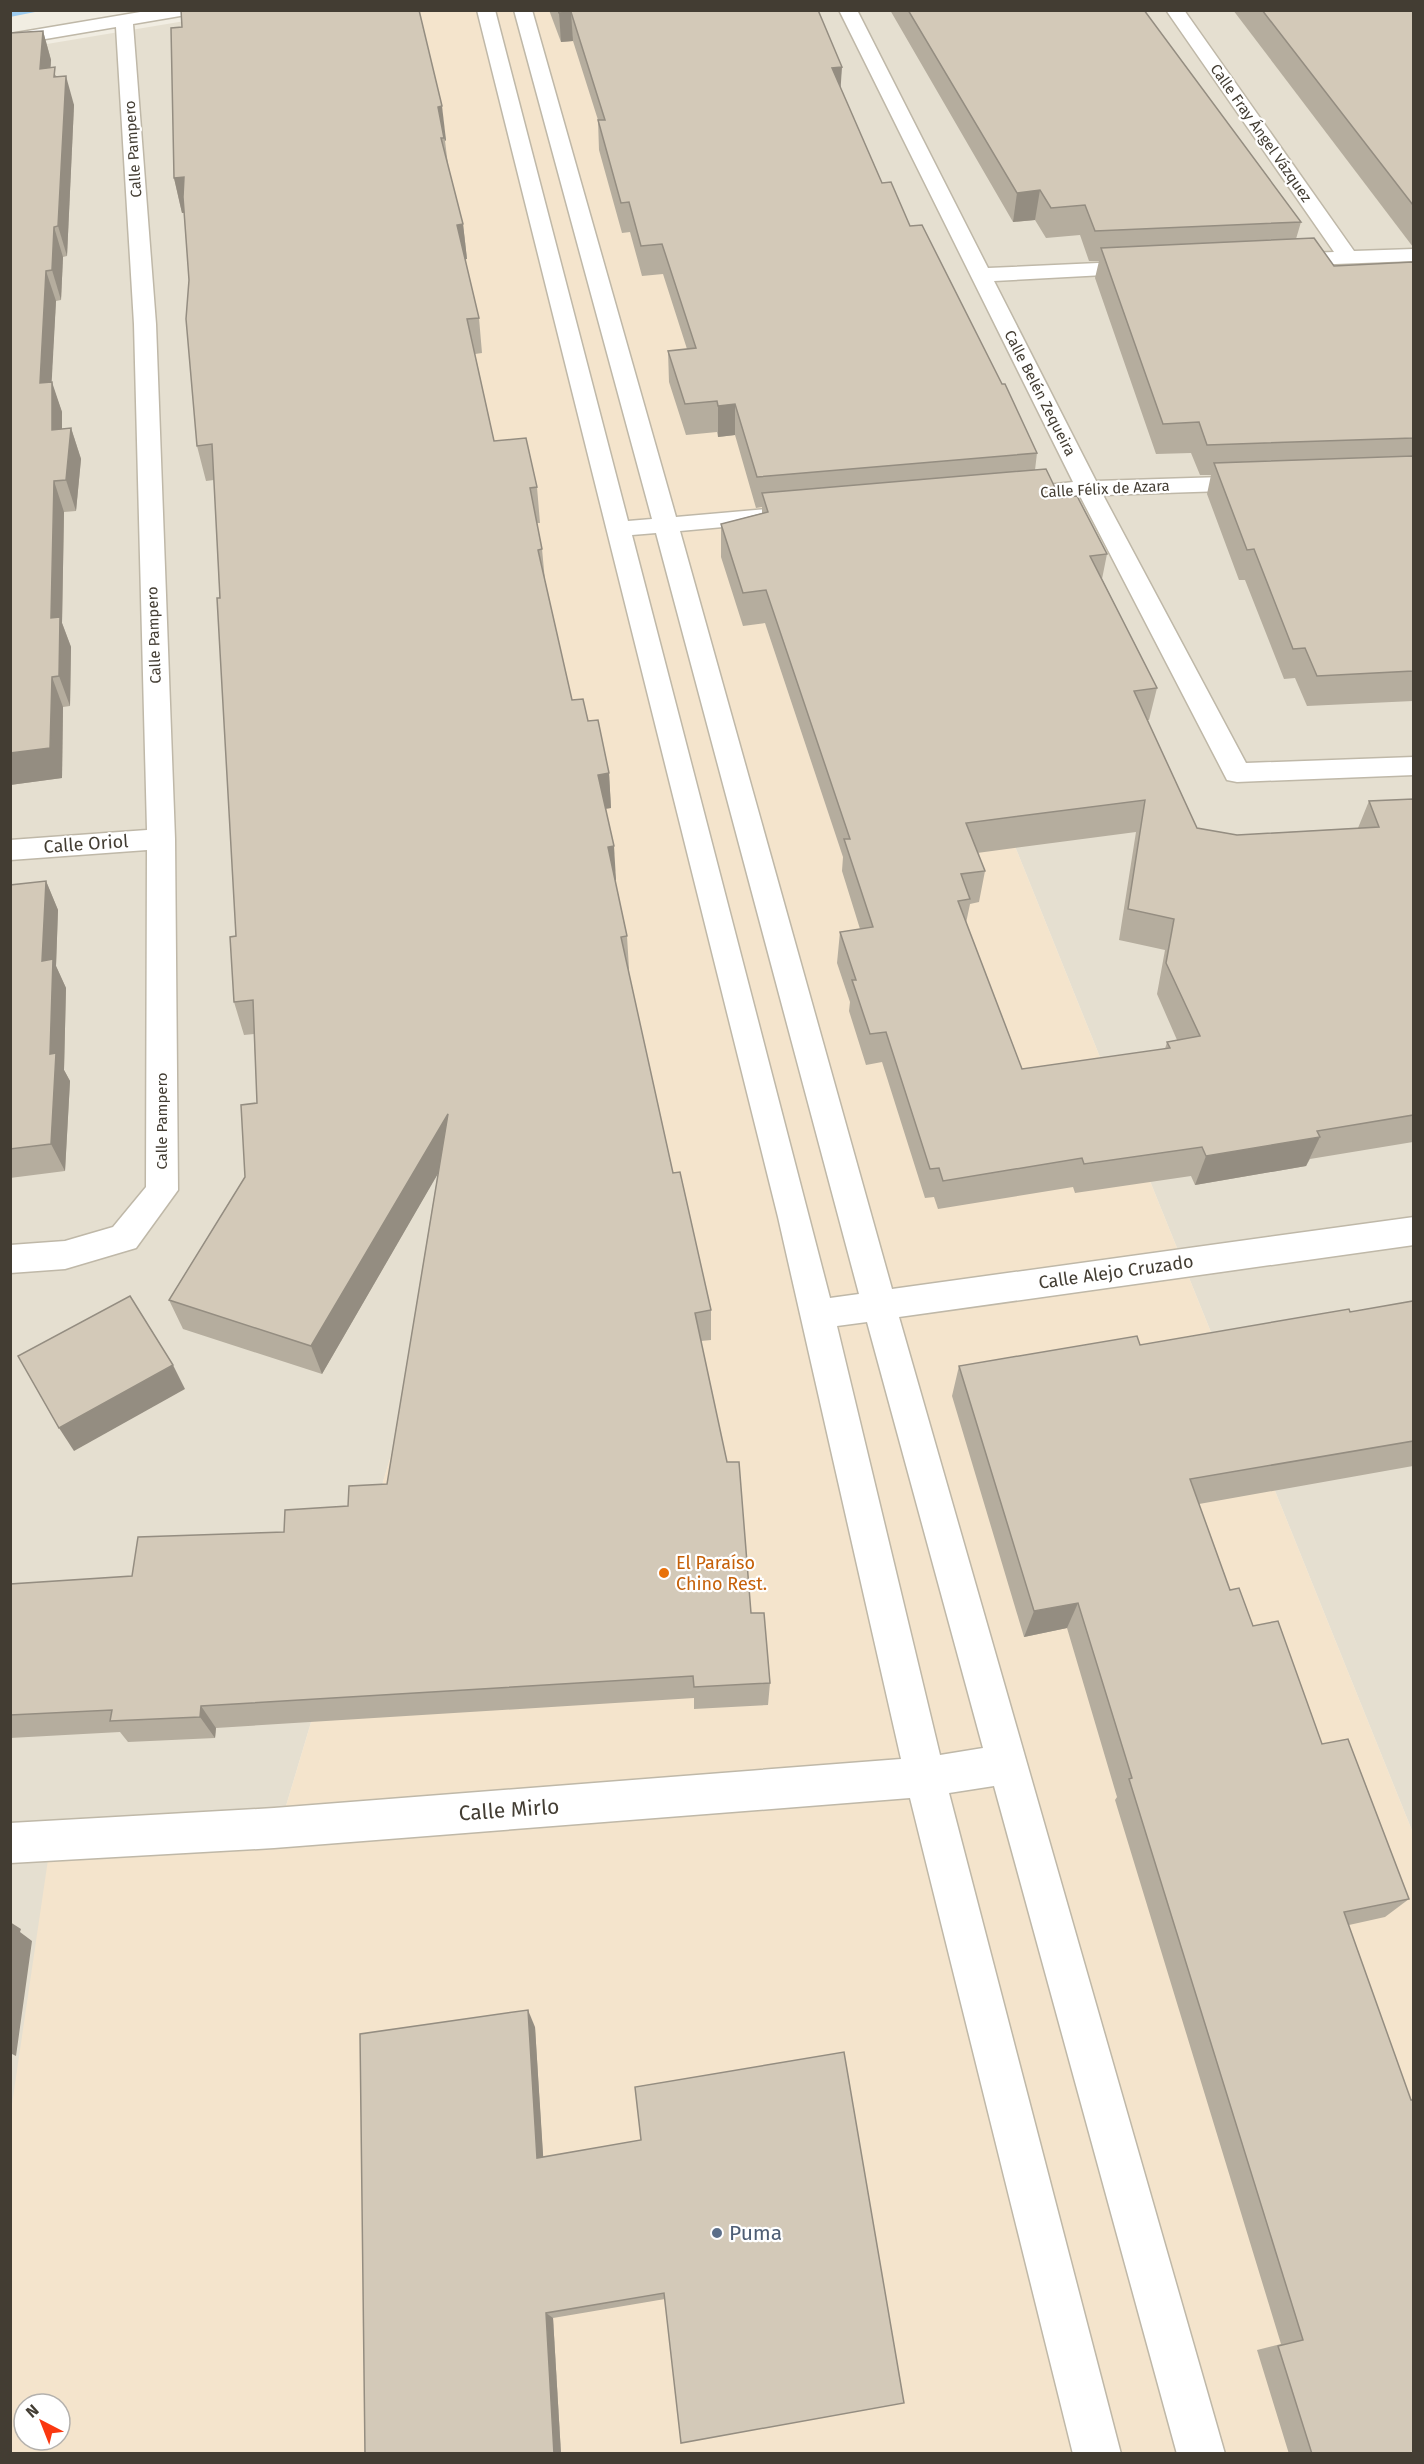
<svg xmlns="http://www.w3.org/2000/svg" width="1424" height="2464" viewBox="0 0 1424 2464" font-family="'Fira Sans',sans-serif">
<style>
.residential{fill:#e5dfd0}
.commercial{fill:#f4e4cc;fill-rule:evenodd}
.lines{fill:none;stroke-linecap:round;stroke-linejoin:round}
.stream{fill:#9dccf0;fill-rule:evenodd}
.minor-casing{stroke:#bfb8a8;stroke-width:3}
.minor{fill:#fff;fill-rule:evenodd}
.wall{fill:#b5ad9e;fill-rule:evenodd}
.shaded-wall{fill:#948d81}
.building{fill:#d3c9b8;stroke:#948d81;stroke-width:1.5;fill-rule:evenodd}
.food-dot{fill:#e8710a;stroke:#fff;stroke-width:2}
.service-dot{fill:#5c6f8a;stroke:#fff;stroke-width:2}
.labels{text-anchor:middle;stroke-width:4.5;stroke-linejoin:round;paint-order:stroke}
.far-street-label{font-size:15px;fill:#433d33;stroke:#fff}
.street-label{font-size:18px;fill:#433d33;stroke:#fff}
.food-label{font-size:18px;fill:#c56008;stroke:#fff;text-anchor:start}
.near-street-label{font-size:21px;fill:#433d33;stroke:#fff}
.near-service-label{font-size:21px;fill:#4e5e75;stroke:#fff;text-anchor:start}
</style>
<rect width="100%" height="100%" fill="#f1ede2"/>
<g class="residential">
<polygon points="245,11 475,1035 397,1435 277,1836 11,2111 11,50"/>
<polygon points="678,11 1413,11 1413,1833"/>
</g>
<path class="commercial" d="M319,11h359l735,1822v620l-1402,1v-343l38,-258 228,-17 120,-401 78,-400zM24,2404h36v36h-36z"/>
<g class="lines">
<polygon class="stream" points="36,10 35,12 10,17 10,11"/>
<defs>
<g id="minor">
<polygon points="152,10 195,10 186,15 133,24 156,324 175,839 178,1190 136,1248 65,1269 10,1273 10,1245 65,1241 113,1227 146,1187 147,850 10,860 10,840 147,830 134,324 116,27 10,45 10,34"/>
<path d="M477,10h18l133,511 24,-2 -138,-509h18l144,507 114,-10 9,2 3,5 -3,5 -9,2 -110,10 212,758 522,-72v28l-515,72 326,1137h-48l-183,-668 -45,7 172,661h-48l-163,-656 -636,50 -264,15v-40l264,-15 627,-49 -123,-542zM656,533l203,761 -29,4 -198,-763zM867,1322l116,426 -43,7 -103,-429z"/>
<polygon points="839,10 857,10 988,268 1142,261 1149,263 1153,267 1149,271 1142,273 994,281 1096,481 1254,476 1262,478 1266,483 1262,488 1254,490 1103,495 1246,763 1414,757 1414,775 1237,782 1227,780 1080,496 1012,502 1004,500 1000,495 1004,490 1073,482"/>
<polygon points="1166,10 1184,10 1354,251 1414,249 1414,261 1283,266 1276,264 1273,260 1276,256 1283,254 1334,252"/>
</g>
</defs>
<use href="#minor" class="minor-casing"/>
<use href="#minor" class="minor"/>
</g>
<g class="wall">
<polygon points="419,10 446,140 445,141 448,165 463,224 467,259 465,259 479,318 482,353 475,354 494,441 537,487 540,523 537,523 542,549 545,581 572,700 588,721 609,773 611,808 606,809 616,880 615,880 627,936 629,969 628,970 673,1173 711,1310 711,1340 701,1341 751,1613 770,1683 768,1705 694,1709 694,1698 216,1728 215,1738 128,1742 120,1732 10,1738 10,1584 132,1576 284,1532 348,1506 387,1484 438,1173 322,1374 183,1329 169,1300 245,1177 257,1103 254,1034 244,1035 234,1002 236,936 214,480 206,481 197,446 189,280 184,213 182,213 174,178"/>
<path d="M549,10h269l23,79 41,94 28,43 92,158 35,69 -2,17 25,28 47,56 -5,25 55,109 -8,32h-2l50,108 40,7 121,-7 11,-27 44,-2v343l-103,17 -4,7 -111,19 -4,-9 -116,17 -2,-6 -135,22 -4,-12 -9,1 -43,-136 -16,3 -17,-54 1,-9 -13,-39 3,-31 20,-3 -18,-58 1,-14 -78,-234 -22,3 -22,-69v-33l41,-11v-6l-6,1 -21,-73 -17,2 -1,-5 -31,3 -17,-53 -1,-31 19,-2 -24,-75 -21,2 -12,-44 -8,1 -23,-83 -1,-30 -25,-79 -12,1zM1136,832l-17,108 46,10 -8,44 20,46 -10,2 -2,7 -143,20 -56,-146 4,-19 9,-2 6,-31 -8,-18z"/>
<polygon points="890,10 1144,10 1301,222 1296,239 1334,266 1413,262 1413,701 1307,706 1295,678 1284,679 1245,580 1239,580 1207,494 1211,475 1200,475 1191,453 1156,454 1095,278 1099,261 1089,261 1080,235 1046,238 1035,220 1013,222"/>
<polygon points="1233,10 1413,10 1413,247"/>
<polygon points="43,31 51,60 50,68 57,77 74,105 67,256 63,257 61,300 56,301 51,382 62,412 62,429 71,428 81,459 76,511 64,512 62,623 71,647 70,706 63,707 62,778 10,785"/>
<polygon points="46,881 58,910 56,966 66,988 64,1070 70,1081 65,1171 10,1178 10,885"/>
<polygon points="1413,1301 1413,1466 1199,1504 1230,1590 1253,1626 1322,1744 1409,1899 1385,1917 1349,1925 1413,2454 1289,2454 1257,2350 1281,2344 1115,1800 1117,1797 1067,1628 1024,1637 952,1396 959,1366 1140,1345 1350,1312"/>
<polygon points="535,2027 543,2157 641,2140 665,2299 553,2318 561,2454 365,2454"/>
</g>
<g class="shaded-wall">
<polygon points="571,12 573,41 561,42 559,13"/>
<polygon points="43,31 51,60 49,98 40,69"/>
<polygon points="842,67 840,97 832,68"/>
<polygon points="66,76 74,105 67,256 58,226"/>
<polygon points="442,106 446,140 445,141 438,107"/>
<polygon points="184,177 192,212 182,213 174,178"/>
<polygon points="1040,190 1035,220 1013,222 1017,193"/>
<polygon points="463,224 467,259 461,260 457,225"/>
<polygon points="54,227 63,257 61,300 52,270"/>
<polygon points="46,271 56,301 50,413 40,383"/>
<polygon points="52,382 62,412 62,460 52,430"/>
<polygon points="735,404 735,435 718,437 718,406"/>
<polygon points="71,428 81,459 76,511 66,480"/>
<polygon points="54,481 64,512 62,623 71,647 70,706 59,676 51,618"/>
<polygon points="52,677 63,707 62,778 10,785 10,753"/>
<polygon points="609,773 611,808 601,809 598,775"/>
<polygon points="614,846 616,880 610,881 608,847"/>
<polygon points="46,881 58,910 56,966 66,988 64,1070 70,1081 65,1171 51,1144 50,1054 42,961"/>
<polygon points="448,1114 454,1146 322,1374 311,1346"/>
<polygon points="1320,1137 1306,1166 1195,1185 1206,1156"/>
<polygon points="173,1365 185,1389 74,1451 59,1428"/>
<polygon points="1078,1603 1067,1628 1024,1637 1034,1611"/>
<polygon points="201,1706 216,1728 215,1738 200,1717"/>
<polygon points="10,1922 21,1929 20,1932 32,1941 16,2056 10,2053"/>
<polygon points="528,2010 535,2027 544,2170 537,2158"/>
<polygon points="546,2313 553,2318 561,2454 554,2454"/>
</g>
<g class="building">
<polygon points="181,10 419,10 442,106 438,107 444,138 441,138 463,224 457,225 479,318 467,319 494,441 526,438 537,487 530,488 542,549 538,550 572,700 583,699 588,721 598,720 609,773 598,775 614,846 608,847 627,936 621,937 673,1173 680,1172 711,1310 695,1313 727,1462 739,1462 751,1613 764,1613 770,1683 694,1687 693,1676 201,1706 200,1717 110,1721 112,1710 10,1715 10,1584 132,1576 138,1537 284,1532 285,1510 348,1506 349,1486 387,1484 448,1114 311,1346 169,1300 245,1177 241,1105 257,1103 253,1000 234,1002 230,937 236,936 217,598 220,598 212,444 197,446 186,319 189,280 183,197 184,177 174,178 171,28 182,27"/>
<polygon points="558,10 818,10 842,67 832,68 882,183 891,182 910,226 922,225 1002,384 1005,384 1037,453 757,477 735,404 718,406 717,401 685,404 668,351 696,348 662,244 641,246 629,202 621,203 598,120 605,120 571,12 559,13"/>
<polygon points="908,10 1144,10 1301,222 1095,231 1085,205 1051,208 1040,190 1017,193"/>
<polygon points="1262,10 1413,10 1413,205"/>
<polygon points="43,31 40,69 55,67 54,77 66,76 58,226 54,227 52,270 46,271 40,383 52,382 52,430 71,428 66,480 54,481 51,618 60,617 59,676 52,677 50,748 10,753 10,33"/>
<polygon points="1314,238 1334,266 1413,262 1413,438 1207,445 1199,422 1163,424 1101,248"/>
<polygon points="1413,456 1413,671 1317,676 1305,648 1293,649 1254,549 1247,550 1214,463"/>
<path d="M1046,469l14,29 17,-2 30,58 -17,2 67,132 -23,3 63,137 40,7 142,-8 -10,-26 44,-2v316l-96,16 3,6 -114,19 -4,-9 -118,17 -2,-6 -139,23 -4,-13 -9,1 -44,-137 -16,2 -18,-54h4l-16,-48 33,-5 -29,-88h6l-84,-249 -23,3 -22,-69 47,-12 -6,-19zM1145,800l-17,109 46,10 -8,44 34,73 -33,6 3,6 -148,21 -64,-168 12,-2 -9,-25 24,-3 -19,-48z"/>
<polygon points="46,881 42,961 53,959 50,1054 56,1053 51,1144 10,1149 10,885"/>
<polygon points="130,1296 173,1365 59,1428 18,1356"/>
<polygon points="1413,1301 1413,1441 1190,1479 1230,1590 1239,1588 1253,1626 1278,1621 1322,1744 1348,1739 1409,1899 1344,1912 1411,2100 1413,2100 1413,2454 1312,2454 1278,2346 1303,2340 1129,1779 1132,1778 1078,1603 1034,1611 959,1366 1137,1336 1140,1345 1349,1309 1350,1312"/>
<polygon points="528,2010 537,2158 641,2140 635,2087 844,2052 904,2403 681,2443 664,2293 546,2313 554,2454 365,2454 360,2034"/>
</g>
<circle class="food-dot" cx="664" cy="1573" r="6"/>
<circle class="service-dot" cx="717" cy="2233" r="6"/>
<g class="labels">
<g class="far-street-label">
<text transform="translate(1261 133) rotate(55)" y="5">Calle Fray Ángel Vázquez</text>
<text transform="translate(133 149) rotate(-94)" y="5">Calle Pampero</text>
<text transform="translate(1040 393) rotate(63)" y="5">Calle Belén Zequeira</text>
<text transform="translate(1105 489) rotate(-3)" y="5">Calle Félix de Azara</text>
<text transform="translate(154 635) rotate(-92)" y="5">Calle Pampero</text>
<text transform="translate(162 1121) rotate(-90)" y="5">Calle Pampero</text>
</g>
<g class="street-label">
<text transform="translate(86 844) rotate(-4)" y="6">Calle Oriol</text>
<text transform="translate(1116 1272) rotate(-8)" y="6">Calle Alejo Cruzado</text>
</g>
<g class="food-label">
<text x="676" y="1569">El Paraíso<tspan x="676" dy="21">Chino Rest.</tspan></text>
</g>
<g class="near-street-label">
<text transform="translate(509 1810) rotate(-4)" y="7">Calle Mirlo</text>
</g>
<g class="near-service-label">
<text x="729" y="2240">Puma</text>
</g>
</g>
<rect width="1424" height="2464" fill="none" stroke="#433d33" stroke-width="24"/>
<g transform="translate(42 2422) rotate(318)"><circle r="28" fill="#ffffff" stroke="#b4b1ad" stroke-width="1.5"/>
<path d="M0-4.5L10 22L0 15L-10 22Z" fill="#fa3810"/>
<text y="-9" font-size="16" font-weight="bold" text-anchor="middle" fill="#433d33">N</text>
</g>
</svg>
